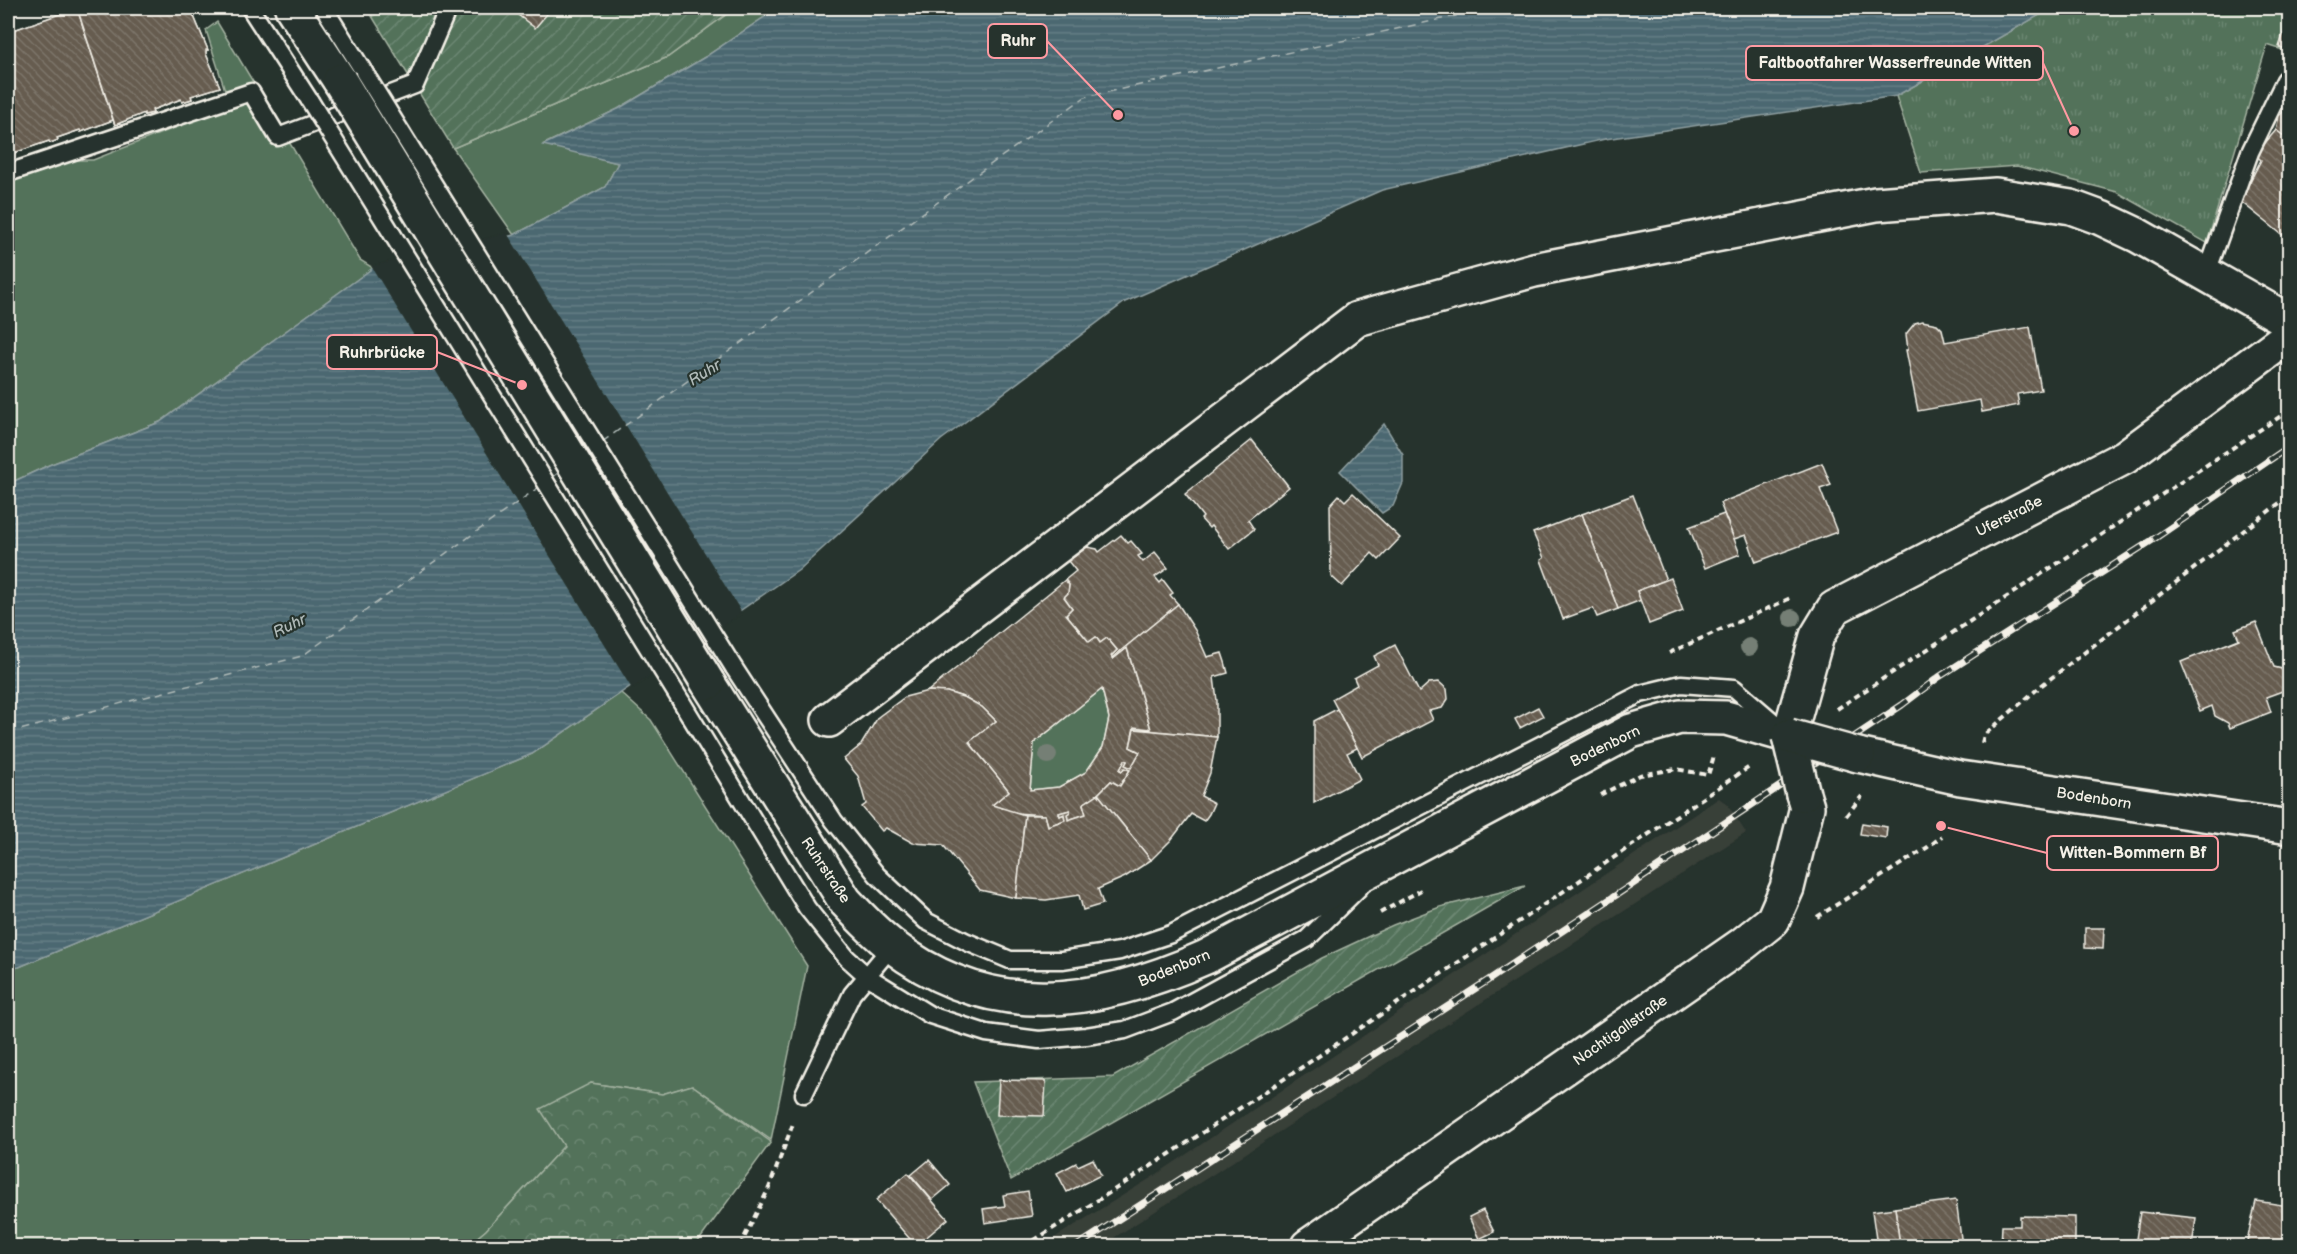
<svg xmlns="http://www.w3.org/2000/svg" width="2297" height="1254" viewBox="0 0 2297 1254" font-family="'Balsamiq Sans',sans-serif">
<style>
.built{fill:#393f38}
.grass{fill:#53725a;stroke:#a4b2a1;stroke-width:1.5}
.forest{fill:url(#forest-crowns);stroke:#a4b2a1;stroke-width:1.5}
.park{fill:url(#park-tufts);stroke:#a4b2a1;stroke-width:1.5}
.garden{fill:url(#garden-furrows);stroke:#a4b2a1;stroke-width:1.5}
.water{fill:url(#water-rules);stroke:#8f9fa1;stroke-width:1.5}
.pier{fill:#26332d}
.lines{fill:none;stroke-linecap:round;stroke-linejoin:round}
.ferry{stroke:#b0bab8;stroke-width:1.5;stroke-dasharray:8 6;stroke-linecap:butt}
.building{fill:url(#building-back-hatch);stroke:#f4f1e8;stroke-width:1.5;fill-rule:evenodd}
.lane-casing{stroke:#f4f1e8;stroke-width:21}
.street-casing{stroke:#f4f1e8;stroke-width:38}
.secondary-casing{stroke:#f4f1e8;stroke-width:38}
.path{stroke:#f4f1e8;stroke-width:4;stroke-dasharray:6 4.5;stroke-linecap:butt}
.lane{stroke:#26332d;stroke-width:16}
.street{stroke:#26332d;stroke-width:33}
.secondary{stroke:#26332d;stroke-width:33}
.rail-casing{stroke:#f4f1e8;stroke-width:7}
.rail{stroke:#26332d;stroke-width:4.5;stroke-dasharray:14;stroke-linecap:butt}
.lane-bridge-casing{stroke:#f4f1e8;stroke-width:21;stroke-linecap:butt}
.street-bridge-casing{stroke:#f4f1e8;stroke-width:38;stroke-linecap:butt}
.secondary-bridge-casing{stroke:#f4f1e8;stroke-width:38;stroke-linecap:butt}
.lane-bridge{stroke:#26332d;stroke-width:16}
.street-bridge{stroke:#26332d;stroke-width:33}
.secondary-bridge{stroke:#26332d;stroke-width:33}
.tree{fill:#747f74}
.labels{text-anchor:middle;stroke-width:4.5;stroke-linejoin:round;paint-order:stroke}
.street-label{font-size:15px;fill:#f4f1e8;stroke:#26332d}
.water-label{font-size:16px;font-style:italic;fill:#b0bab8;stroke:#26332d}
.leader{fill:none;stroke:#ff9aa2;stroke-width:2}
.callout-dot{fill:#ff9aa2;stroke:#26332d;stroke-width:2}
.callout{fill:#26332d;stroke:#ff9aa2;stroke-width:2}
.callout-label{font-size:16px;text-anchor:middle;font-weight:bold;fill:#f4f1e8}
</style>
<defs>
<pattern id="forest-crowns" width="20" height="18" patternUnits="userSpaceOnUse" patternTransform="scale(1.5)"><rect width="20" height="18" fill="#53725a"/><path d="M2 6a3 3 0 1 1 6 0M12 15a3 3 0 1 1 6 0" fill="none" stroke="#6c8772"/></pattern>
<pattern id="park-tufts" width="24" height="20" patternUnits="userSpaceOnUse" patternTransform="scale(1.5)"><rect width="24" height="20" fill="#53725a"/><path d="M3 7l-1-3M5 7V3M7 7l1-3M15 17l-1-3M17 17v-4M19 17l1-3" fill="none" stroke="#6c8772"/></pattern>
<pattern id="garden-furrows" width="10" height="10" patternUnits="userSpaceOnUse" patternTransform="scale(1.5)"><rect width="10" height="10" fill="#53725a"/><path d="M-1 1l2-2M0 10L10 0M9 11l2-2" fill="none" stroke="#6c8772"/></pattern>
<pattern id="water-rules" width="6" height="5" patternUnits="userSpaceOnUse" patternTransform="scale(1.5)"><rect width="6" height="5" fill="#4b6871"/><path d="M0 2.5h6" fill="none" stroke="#667e85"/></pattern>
<pattern id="building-back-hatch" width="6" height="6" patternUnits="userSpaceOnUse" patternTransform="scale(1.5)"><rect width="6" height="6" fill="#665c50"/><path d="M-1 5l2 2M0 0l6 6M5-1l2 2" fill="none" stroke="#7c7469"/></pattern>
</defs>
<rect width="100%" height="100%" fill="#26332d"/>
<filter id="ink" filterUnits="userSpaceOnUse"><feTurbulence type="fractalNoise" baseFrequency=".0167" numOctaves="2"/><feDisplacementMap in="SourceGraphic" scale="12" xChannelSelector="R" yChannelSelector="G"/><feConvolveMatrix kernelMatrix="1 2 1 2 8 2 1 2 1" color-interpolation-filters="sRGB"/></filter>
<g filter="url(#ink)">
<polygon class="built" points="1719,798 1728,805 1746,833 1101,1246 1041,1246 1154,1176"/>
<g class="grass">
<polygon points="735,8 778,8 705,57 618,109 544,144 618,163 605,187 514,235 453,148 668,57"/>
<polygon points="217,22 360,260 373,268 160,422 49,465 8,484 8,180 67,160 93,160 230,106 206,30"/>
<polygon points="1102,689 1109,718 1103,747 1086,772 1059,787 1030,790 1034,743"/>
<polygon points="621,693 651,720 807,966 771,1140 692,1085 662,1094 591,1083 564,1146 486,1230 467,1246 8,1246 8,969 19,967 532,754"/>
</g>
<polygon class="forest" points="591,1083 662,1094 692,1085 771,1142 695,1246 467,1246 486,1230 564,1146 540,1109"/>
<polygon class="park" points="2052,8 2289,8 2289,52 2267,45 2207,243 2117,192 2017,166 1921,173 1896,96"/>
<g class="garden">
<polygon points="367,8 735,8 668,57 453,148"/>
<polygon points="1525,886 1011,1180 973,1082 1113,1077 1322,958 1393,925 1440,907"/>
</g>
<g class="water">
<polygon points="778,8 2052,8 1896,96 1605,139 1382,190 1125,302 941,440 799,570 532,754 19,967 8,969 8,484 49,465 160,422 373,268 514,235 605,187 618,163 543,145 618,109 705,57"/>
<polygon points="1384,424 1403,455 1403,483 1393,506 1382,513 1340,471"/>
</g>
<polygon class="pier" points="507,233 742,613 632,689 371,266"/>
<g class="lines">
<g class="ferry">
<polyline points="602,442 1085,97 1492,8"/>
<polyline points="553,477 561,471"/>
<polyline points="8,733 302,656 539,487"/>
</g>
</g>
<g class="building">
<polygon points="77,8 193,8 195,13 193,14 208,50 206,50 206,54 220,87 191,96 192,99 182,102 181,99 152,110 153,113 144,115 144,113 115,125 113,120 81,132 80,130 57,138 58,140 50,143 49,141 8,155 8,32"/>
<polygon points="77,8 113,120 81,132 80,130 57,138 58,140 50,143 49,141 8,155 8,32"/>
<polygon points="77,8 193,8 195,13 193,14 208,50 206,50 206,54 220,87 191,96 192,99 182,102 181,99 152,110 153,113 144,115 144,113 115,125"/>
<polygon points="509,8 552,8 535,28"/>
<polygon points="2290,14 2290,50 2279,47"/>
<polygon points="2290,104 2290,141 2276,130 2279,116"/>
<polygon points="2276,130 2290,141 2290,241 2240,201 2261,160 2255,155"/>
<polygon points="1922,321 1937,324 1942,329 1945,342 2030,327 2041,390 2017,394 2019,405 1982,412 1980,400 1918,411 1906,350 1908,350 1906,334 1915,323"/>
<polygon points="1252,440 1289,487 1248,520 1254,529 1229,549 1211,526 1209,528 1201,519 1203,517 1185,494"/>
<polygon points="1822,463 1831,485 1820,489 1837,532 1756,562 1746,535 1734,539 1720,503"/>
<polygon points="1353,493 1400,538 1379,560 1372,553 1342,586 1331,576 1330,505 1339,495 1345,501"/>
<polygon points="1633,495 1666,580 1637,591 1641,600 1618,609 1582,514"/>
<polygon points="1582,514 1618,609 1597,617 1593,608 1563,619 1541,560 1544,558 1533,533"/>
<polygon points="1724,514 1740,554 1705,568 1689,527"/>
<polygon points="1121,535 1128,543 1131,541 1142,554 1138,556 1143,562 1155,552 1168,568 1155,577 1160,583 1163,580 1173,593 1170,595 1178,604 1112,658 1111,656 1117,650 1107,638 1100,643 1096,637 1089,642 1066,614 1072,608 1064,597 1068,593 1069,585 1065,580 1076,571 1068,561 1087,547 1097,549 1099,552"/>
<polygon points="1671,578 1683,611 1649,624 1637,591"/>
<path d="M1065,580l4,5 -1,8 -4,4 8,11 -6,6 23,28 7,-5 4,6 7,-5 10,12 -6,6 2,3 14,-11 24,81 -17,-2 -4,20 10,5 -9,16 -6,-3 2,-4 -2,-1 -5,10 2,1 2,-3 6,2 -10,16 -9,-5 -13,13 -15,10 3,10 -18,6 -1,-6 3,-2v-2l-11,3 1,3 4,-2 1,6 -17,6 -3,-11 -30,-2 -23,-8 17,-14 -40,-49 27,-21 -14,-14 -16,-9 -19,-6 -19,-1zM1102,689l7,29 -6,29 -17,25 -27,15 -29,3 4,-47z"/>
<polygon points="1178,604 1195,630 1207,657 1222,653 1225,662 1228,673 1214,677 1217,701 1217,737 1134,729 1151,729 1127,648 1113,659 1112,658"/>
<polygon points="2256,622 2274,667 2282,669 2287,681 2283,686 2285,690 2266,697 2271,712 2230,728 2228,723 2215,716 2212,706 2200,711 2181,662 2239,639 2235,630"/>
<polygon points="1395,645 1419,692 1429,683 1439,682 1447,689 1448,699 1442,708 1429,711 1433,720 1362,757 1332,699 1357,685 1354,678 1378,665 1374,656"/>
<polygon points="928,691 947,692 966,698 982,707 996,721 969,742 1009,791 992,805 1025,815 1016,898 980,890 943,845 913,843 886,828 882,831 862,807 866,804 858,776 844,759 861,745 878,717 905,697"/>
<polygon points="1538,707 1543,716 1520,728 1515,719"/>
<polygon points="1337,709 1357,748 1347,753 1360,779 1314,803 1314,721"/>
<polygon points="1134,729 1217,737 1210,773 1201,796 1214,803 1209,814 1204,821 1191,814 1171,840 1151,860 1098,794 1111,781 1120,786 1130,770 1124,768 1122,771 1120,770 1125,760 1127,761 1125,765 1131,768 1140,752 1130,747"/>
<polygon points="1098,794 1151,860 1125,877 1098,889 1103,904 1083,910 1079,895 1046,900 1016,898 1025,815 1045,815 1048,826 1065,820 1064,814 1060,816 1059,813 1070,810 1070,812 1067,814 1068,820 1086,814 1083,804"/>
<polygon points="1862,823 1887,827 1886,838 1860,834"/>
<polygon points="2085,928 2104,928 2103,949 2085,948"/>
<polygon points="999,1080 1046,1081 1044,1116 997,1115"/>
<polygon points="1093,1159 1101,1175 1067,1192 1057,1173 1076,1163 1078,1166"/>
<polygon points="929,1160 950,1185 932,1200 911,1175"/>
<polygon points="908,1173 948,1219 916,1246 876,1200"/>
<polygon points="1028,1191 1032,1216 985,1223 983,1209 1005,1206 1003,1195"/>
<polygon points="1956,1200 1962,1246 1900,1246 1895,1208"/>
<polygon points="2256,1201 2289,1206 2286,1220 2290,1221 2290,1246 2246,1246"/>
<polygon points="1895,1208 1900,1246 1877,1246 1872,1211"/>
<polygon points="1483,1210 1494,1232 1479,1239 1469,1217"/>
<polygon points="2140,1212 2196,1218 2192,1246 2135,1246"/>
<polygon points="2020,1216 2075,1217 2075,1246 2001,1246 2002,1226 2020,1226"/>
</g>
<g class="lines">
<defs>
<g id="lane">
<polyline points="250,8 310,101"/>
<polyline points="324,8 364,72"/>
<polyline points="8,173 251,92 278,137 415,85 446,13 441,8"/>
<polyline points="2206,275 2250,152 2285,80"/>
<polyline points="734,668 834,821 877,875 926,921 967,942 1010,960 1062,960 1120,951 1171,934 1640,694 1681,684 1734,688 1777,725"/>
<polyline points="681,701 807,908 847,958 867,976 930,1015 986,1033 1039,1040 1086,1036 1125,1030 1173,1012 1307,939 1360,887"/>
<polyline points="804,1094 852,994 892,946"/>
</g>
<g id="street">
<polyline points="829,720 1357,319 1534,270 1876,204 1996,195 2071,207 2101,218 2137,235 2290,322"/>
<polyline points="1789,736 1817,636 1834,608 2125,457 2290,335"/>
<polyline points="1308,1246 1743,944 1773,920 1787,888 1807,807 1803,794"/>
</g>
<g id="secondary">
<polyline points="292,8 340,81"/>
<path d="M708,683l137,218c14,15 29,31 46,44 101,78 207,60 315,12l425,-226 49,-14 46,1 63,18"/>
<polyline points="1858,755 1960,778 2290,827"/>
</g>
</defs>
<use href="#lane" class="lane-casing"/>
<use href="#street" class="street-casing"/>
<use href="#secondary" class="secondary-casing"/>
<g class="path">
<polyline points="1669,653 1793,597"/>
<polyline points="1837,709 2290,410"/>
<polyline points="1982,743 1984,735 2042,685 2290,495"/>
<polyline points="1600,795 1640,775 1676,769 1708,775 1714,756"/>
<polyline points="1846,816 1862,796"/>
<polyline points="1380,913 1421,890"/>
<polyline points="1817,917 1928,847 1942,836"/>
<polyline points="740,1246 769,1188 794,1121"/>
<path d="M1025,1246c246,-153 484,-320 726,-480"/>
</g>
<use href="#lane" class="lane"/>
<use href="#street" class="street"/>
<use href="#secondary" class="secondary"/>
<defs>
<polyline id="rail" points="1077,1246 1487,981 1902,705 1939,677 2151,541 2290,446"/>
</defs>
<use href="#rail" class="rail-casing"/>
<use href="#rail" class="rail"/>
<defs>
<g id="lane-bridge">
<polyline points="364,72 734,668"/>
<polyline points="310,101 681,701"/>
</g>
<polyline id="street-bridge" points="1789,736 1803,794"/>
<g id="secondary-bridge">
<polyline points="340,81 708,683"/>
<polyline points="1789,736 1858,755"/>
</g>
</defs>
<use href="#lane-bridge" class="lane-bridge-casing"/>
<use href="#street-bridge" class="street-bridge-casing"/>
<use href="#secondary-bridge" class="secondary-bridge-casing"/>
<use href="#lane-bridge" class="lane-bridge"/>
<use href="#street-bridge" class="street-bridge"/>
<use href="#secondary-bridge" class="secondary-bridge"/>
</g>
<g class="tree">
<circle cx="1792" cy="618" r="9"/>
<circle cx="1749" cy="647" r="9"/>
<circle cx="1048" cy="755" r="9"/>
</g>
</g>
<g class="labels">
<g class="street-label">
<text transform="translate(2009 516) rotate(-27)" y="5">Uferstraße</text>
<text transform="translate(1605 746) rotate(-26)" y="5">Bodenborn</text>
<text transform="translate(2094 798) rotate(9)" y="5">Bodenborn</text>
<text transform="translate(826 870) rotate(56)" y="5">Ruhrstraße</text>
<text transform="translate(1174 968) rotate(-22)" y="5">Bodenborn</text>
<text transform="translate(1620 1030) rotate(-35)" y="5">Nachtigallstraße</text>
</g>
<g class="water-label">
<text transform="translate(704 372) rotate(-32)" y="6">Ruhr</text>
<text transform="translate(289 625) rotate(-26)" y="6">Ruhr</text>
</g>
</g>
<path class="leader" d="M1118 115L1047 41M2074 131L2043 63M522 385L437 352M1941 826L2047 853"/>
<g class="callout-dot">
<circle cx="1118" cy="115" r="6"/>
<circle cx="2074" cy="131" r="6"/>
<circle cx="522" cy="385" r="6"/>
<circle cx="1941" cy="826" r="6"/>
</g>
<g class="callout">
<rect x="988" y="24" width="59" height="34" rx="6"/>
<rect x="1746" y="46" width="297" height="34" rx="6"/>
<rect x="327" y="335" width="110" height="34" rx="6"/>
<rect x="2047" y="836" width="171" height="34" rx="6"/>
</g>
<g class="callout-label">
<text x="1018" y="46">Ruhr</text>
<text x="1895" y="68">Faltbootfahrer Wasserfreunde Witten</text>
<text x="382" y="358">Ruhrbrücke</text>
<text x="2133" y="858">Witten-Bommern Bf</text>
</g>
<rect width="2297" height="1254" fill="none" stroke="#26332d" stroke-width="30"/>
<rect x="15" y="15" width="2267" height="1224" fill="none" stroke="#f4f1e8" stroke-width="2" filter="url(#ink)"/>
</svg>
